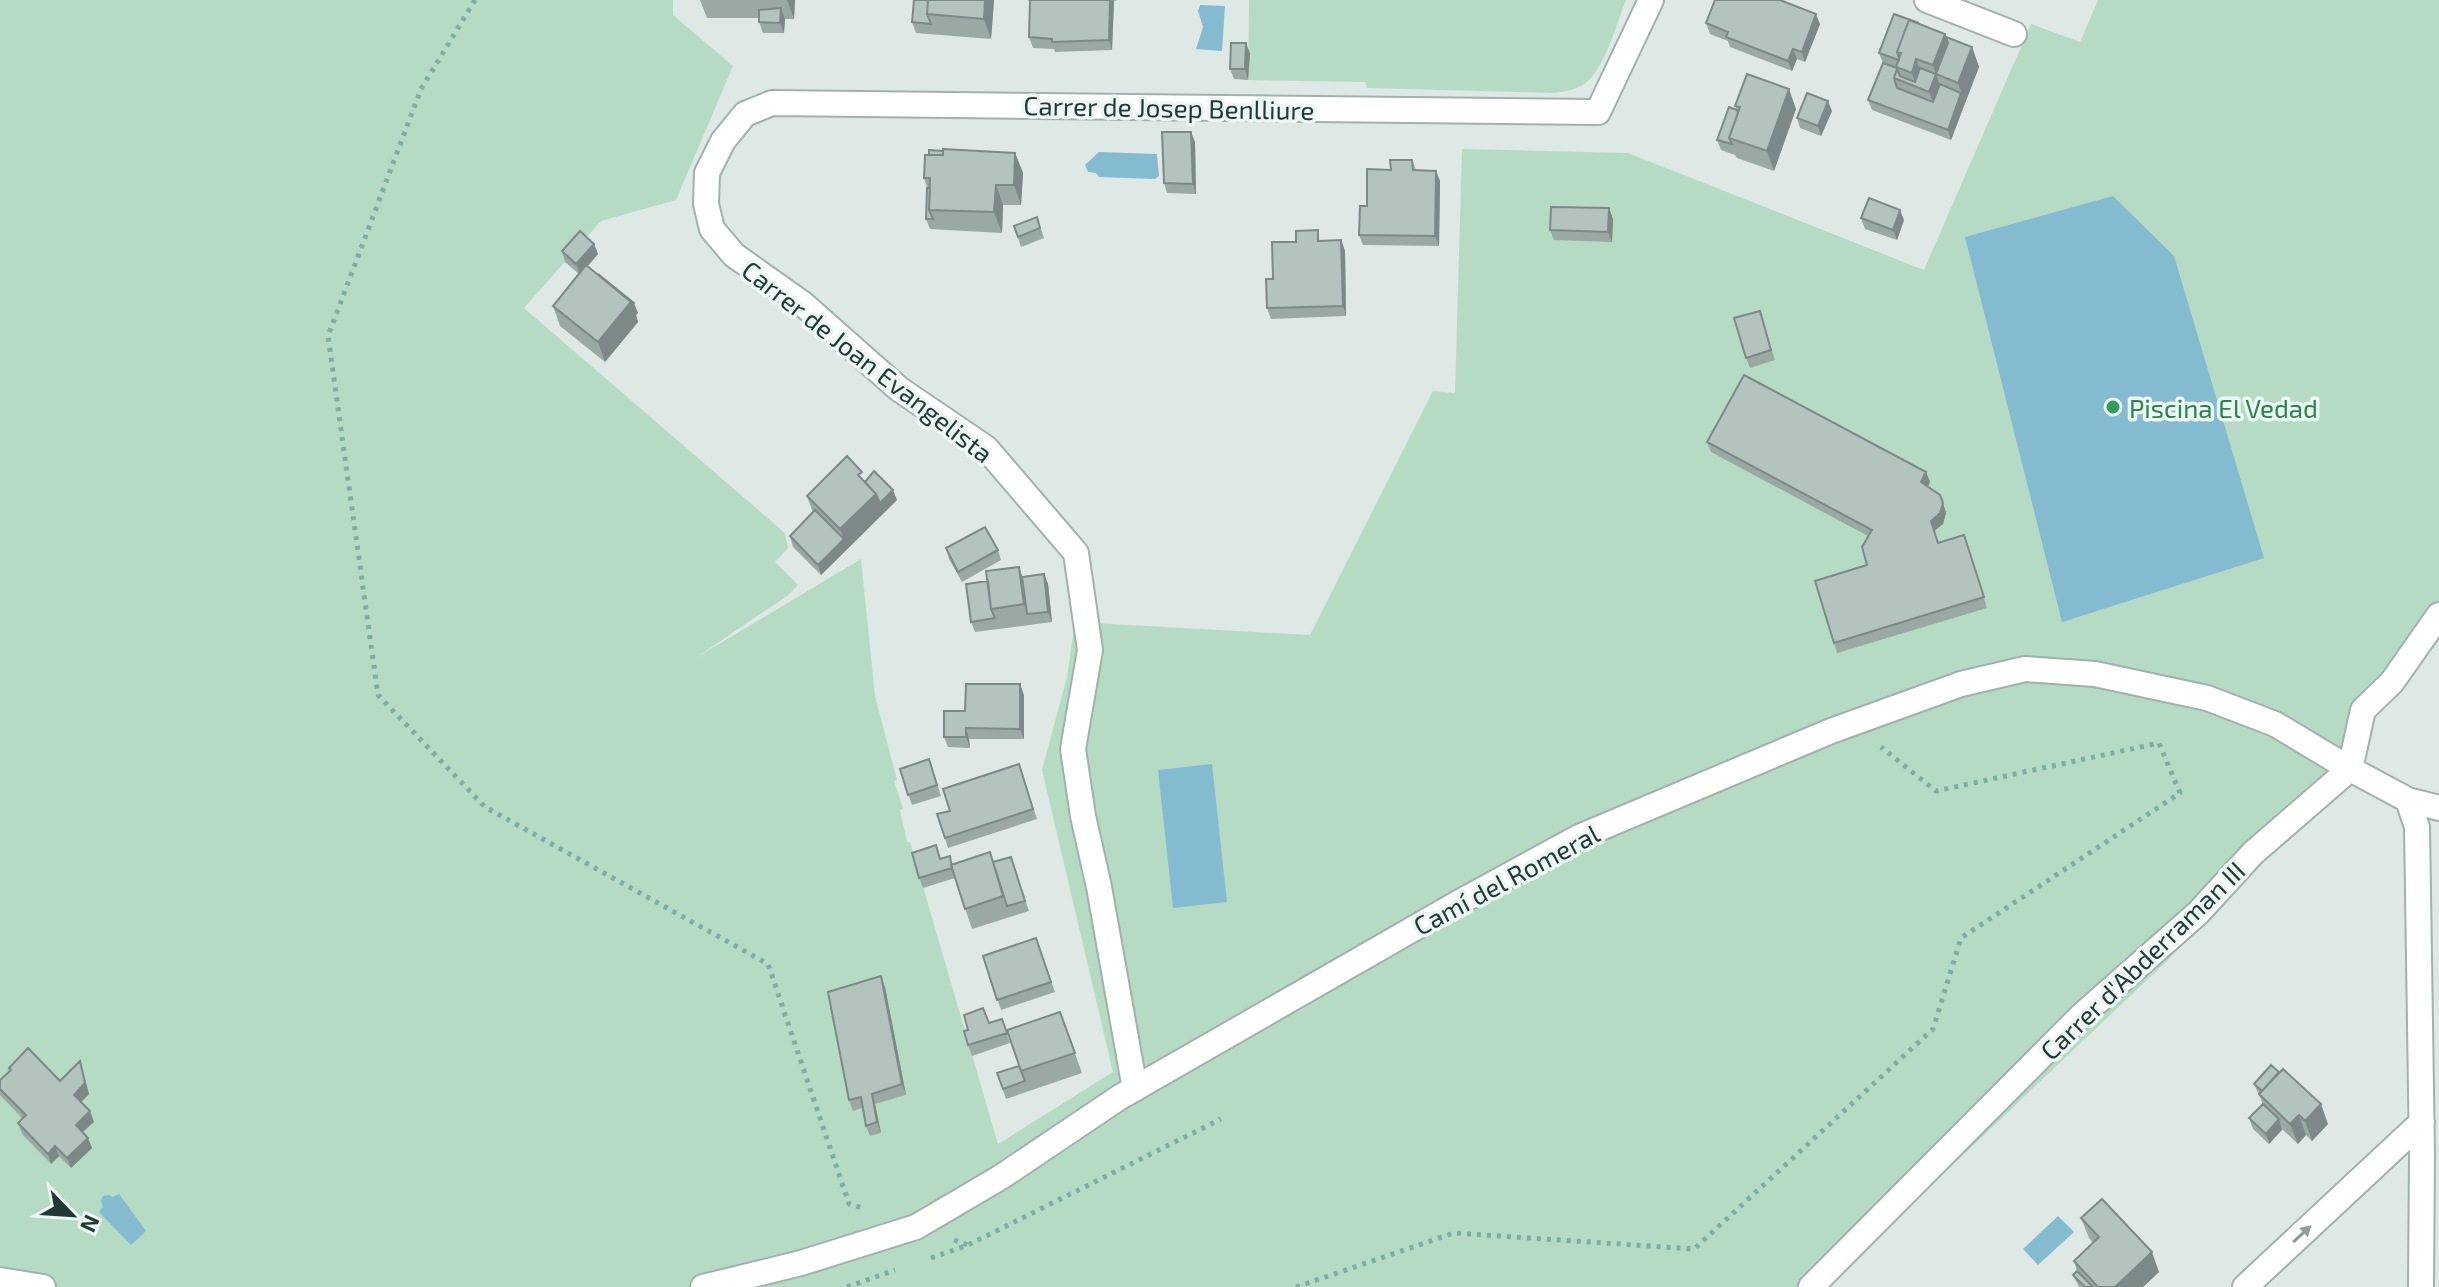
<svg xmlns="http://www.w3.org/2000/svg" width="2439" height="1287" font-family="'Exo 2',sans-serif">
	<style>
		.green { fill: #b6dbc4 }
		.water { fill: #84bbd0 }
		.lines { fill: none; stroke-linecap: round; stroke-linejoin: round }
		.minor-casing { stroke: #a1b1ad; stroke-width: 28 }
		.path { stroke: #7eada4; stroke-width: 5; stroke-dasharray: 4 6; stroke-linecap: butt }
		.minor { stroke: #fff; stroke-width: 24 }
		.wall { fill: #9aa9a4 }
		.shaded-wall { fill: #7d8986 }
		.building { fill: #b3c4bf; stroke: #7d8986; stroke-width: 2 }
		.oneway { fill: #8f9c9a }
		.leisure-dot { fill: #2e9e5b; stroke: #eef6f3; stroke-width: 3 }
		.labels { text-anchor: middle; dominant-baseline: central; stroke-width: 7; stroke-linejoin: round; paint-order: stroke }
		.street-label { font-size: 26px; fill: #1f3935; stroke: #eef6f3 }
		.leisure-label { font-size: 26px; fill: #27864d; stroke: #eef6f3; text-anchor: start }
	</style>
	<rect width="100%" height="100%" fill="#dee9e6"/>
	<path class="green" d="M0 0H673V15L733 66 676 200 601 221 524 308 785 533 788 548 775 562 798 585 787 596 697 657 861 559 875 696 897 780 894 781 903 808 900 810 907 842H910L998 1144 1113 1072 1042 770 1067 677 1075 622 1310 635 1433 391 1455 393 1462 149 1628 153 1924 270 2031 24 2080 42 2098 0H2439V615L2363 710 2350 769 2168 960 1824 1287H0Z
		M1249 0H1626C1617 23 1606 63 1589 80 1580 89 1567 91 1555 93L1367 88 1365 82 1248 80Z"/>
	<path class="water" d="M1200 5 1225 6 1222 51 1196 49 1203 27 1198 11Z
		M1099 152 1157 154 1159 176 1155 179 1099 177 1096 173 1088 172 1085 165Z
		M2113 196 2174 256 2264 558 2062 622 1965 237Z
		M1212 764 1227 902 1173 908 1158 770Z
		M119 1194 146 1231 131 1245 99 1212 103 1207 101 1201 103 1196 109 1195 113 1197Z
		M2058 1216 2074 1232 2038 1265 2023 1249Z"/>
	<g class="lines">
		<defs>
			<path id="minor" d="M1927 0 2014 34
				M2408 800 2417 827 2422 1155 2421 1287
				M1135 1089 1099 887 1083 816 1073 749 1090 650 1076 553 986 448 899 389 803 304 734 255 712 229 706 204 707 173 723 141 745 114 772 103 1598 112 1651 0
				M0 1280 43 1287
				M703 1287 801 1263 916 1227 1001 1177 1120 1097 1460 902 1579 837 1831 731 1961 684 2025 669 2095 674 2207 698 2275 724 2350 769 2408 800 2439 808
				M1811 1287 2081 1016 2198 913 2253 853 2350 769 2363 710 2392 682 2439 615
				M2245 1287 2422 1122"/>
		</defs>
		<use href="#minor" class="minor-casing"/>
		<path class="path" d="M475 0 421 89 328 336 378 695 485 807 768 964 849 1204 865 1209
			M954 1240 968 1245
			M931 1258 968 1245 1221 1119
			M847 1287 895 1270
			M1296 1287 1454 1233 1694 1249 1933 1029 1961 938 2180 793 2159 743 1936 791 1881 747"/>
		<use href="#minor" class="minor"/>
	</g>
	<path class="wall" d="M700 0H795L794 19H785L784 33H763L759 22V18H707Z
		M914 0H994L991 39 916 33 912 22Z
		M1028 0H1118L1114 1 1112 50 1055 52 1054 49 1033 48 1029 37 1030 4Z
		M1706 23 1820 24 1805 62 1797 59 1792 71 1730 47 1728 41 1710 34Z
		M1945 34 1946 38 1972 47 1979 67 1951 140 1872 110 1868 100 1883 63 1879 53Z
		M1250 53 1248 80 1234 79 1230 69Z
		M1735 106 1796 109 1774 171 1737 158 1735 155 1721 150 1717 140 1737 110Z
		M1832 111 1821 136 1800 128 1797 118Z
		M1195 142 1196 194 1167 193 1164 183Z
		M1015 153 1023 173 1021 205H1003L1002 233 930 229 926 219 927 188 924 178Z
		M1412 160 1416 170 1436 171 1440 181 1439 246 1363 245 1359 235 1367 206 1391 170Z
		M1609 208 1613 219 1612 242 1554 240 1550 230Z
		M1037 217 1044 238 1021 247 1014 226Z
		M1861 218 1904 220 1897 240 1865 229Z
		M1341 240 1345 251 1346 316 1271 319 1267 308 1273 279 1321 241Z
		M594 244 598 254 588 266 638 313 636 315 638 322 605 362 560 326 553 306 579 274 565 262 562 251Z
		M1763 322 1775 360 1750 368 1746 358Z
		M1707 442 1926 472 1930 482 1928 486 1940 495 1946 513 1943 524 1934 531 1938 543 1968 546 1987 608 1837 653 1834 643 1867 565 1868 536 1711 452Z
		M807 496 897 500 821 575 793 547 790 536 813 513Z
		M946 548 998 550 1001 560 962 582 949 559Z
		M1019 567 1022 577 1044 574 1048 584 1052 622 975 632 971 622 988 581Z
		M1024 695V739H969L970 748 948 747 944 737 965 711Z
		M929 759 941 796 912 805 900 769Z
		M1019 764 1037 819 948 848 937 814 950 811Z
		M1011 857 1029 911 972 929 955 878 923 888 919 878 941 859 952 864 993 862Z
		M1036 938 1055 992 1001 1010 983 956Z
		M885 987 906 1095 875 1104 881 1133 870 1136 866 1126 862 1108 853 1111 849 1100Z
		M1060 1012 1082 1073 1006 1099 997 1073 1019 1066Z
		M1002 1019 1010 1043 972 1056 968 1045 989 1023Z
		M80 1061 89 1094 81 1102 90 1111 94 1122 83 1132 92 1148 71 1168 59 1156 51 1164 22 1134 18 1123 23 1119 0 1095V1080L10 1070 9 1068 60 1081Z
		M2254 1084 2328 1124 2312 1141 2306 1135 2298 1144 2282 1129 2269 1144 2253 1129 2249 1118 2263 1104Z
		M2081 1218 2159 1272 2143 1287H2079L2073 1275 2077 1271 2074 1261 2093 1243 2089 1238Z"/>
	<path class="shaded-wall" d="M787 0H795L794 19Z
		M985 0H994L991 39 984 19Z
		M1110 0 1114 1 1112 50 1109 40Z
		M781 8 785 19 784 33 780 23Z
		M1816 14 1820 24 1805 62 1802 52Z
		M1945 34 1955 63 1936 74 1933 65Z
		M1246 43 1250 53 1248 80 1245 69Z
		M1972 47 1979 67 1965 103 1958 83Z
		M1793 49 1797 59 1792 71 1788 61Z
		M1916 59 1927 89 1917 87 1912 73Z
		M1936 74 1943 95 1937 112 1929 92Z
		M1789 89 1796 109 1774 171 1767 151Z
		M1961 93 1965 103 1951 140 1948 130Z
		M1828 101 1832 111 1821 136 1818 126Z
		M1191 132 1195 142 1196 194 1193 184Z
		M1015 153 1023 173 1021 205 1014 185Z
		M1436 171 1440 181 1439 246 1435 236Z
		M996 185 1003 205 1002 233 994 212Z
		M1609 208 1613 219 1612 242 1608 232Z
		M1900 210 1904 220 1897 240 1893 230Z
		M1341 240 1345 251 1346 316 1343 306Z
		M594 244 598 254 580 274 576 264Z
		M631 302 634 303 638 313 636 315 638 322 605 362 598 342Z
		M1926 472 1930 482 1925 492 1921 482Z
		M893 490 897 500 821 575 818 565 844 539 840 529 876 494Z
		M1943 503 1946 513 1943 524 1934 531 1931 521Z
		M1019 567 1026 587 1027 614 1024 604Z
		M1044 574 1048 584 1052 622 1048 612Z
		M1020 684 1024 695V739L1020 729Z
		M966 728 969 739 970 748 966 737Z
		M881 976 885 987 906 1095 902 1084Z
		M80 1061 89 1094 78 1105 74 1095Z
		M872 1094 875 1104 881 1133 877 1122Z
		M2321 1104 2328 1124 2312 1141 2305 1121Z
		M90 1111 94 1122 79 1135 76 1125Z
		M2299 1115 2306 1135 2298 1144 2290 1124Z
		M2279 1119 2282 1130 2269 1144 2266 1134Z
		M88 1138 92 1148 71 1168 67 1158Z
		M55 1146 59 1156 51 1164 48 1154Z
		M2152 1252 2159 1272 2143 1287H2115Z"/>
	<path class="building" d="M914 0H928L927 14 931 24 912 22Z
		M928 0H985L984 19 927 14Z
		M1030 0H1110L1109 40 1052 42V39L1029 37Z
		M1715 0H1780L1816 14 1802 52 1793 49 1788 61 1726 37 1728 32 1706 23Z
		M781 8 780 23 759 22V10Z
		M1894 14 1919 23 1909 20 1897 52 1899 58V60L1879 53Z
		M1909 20 1945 34 1933 65 1916 59 1912 73 1896 67 1901 53 1897 52Z
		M1946 37 1972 47 1958 83 1936 74 1948 43Z
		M1231 43H1246L1245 69H1230Z
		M1883 63 1897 68V69L1894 78 1897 88 1933 102 1940 84 1961 93 1948 130 1868 100Z
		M1920 68 1936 74 1929 92 1894 78 1897 69 1900 76 1915 82Z
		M1747 74 1789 89 1767 151 1729 138 1740 107 1735 106Z
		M1807 93 1828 101 1818 126 1797 118Z
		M1729 107 1737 110 1738 113 1729 138 1732 144 1717 140Z
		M1162 132H1191L1193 184 1164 183Z
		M943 149 1015 153 1014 185H996L994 212 929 210 930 178H924L925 155H943Z
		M929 150 943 151V155H929Z
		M1390 160H1412L1413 170 1436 171 1435 236 1359 235 1360 206H1367V169L1391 170Z
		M927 188H930L929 210 933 219H926Z
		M1869 198 1900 210 1893 230 1861 218Z
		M1551 207 1609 208 1608 232 1550 230Z
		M1037 217 1040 228 1018 237 1014 226Z
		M1318 230V241L1341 240 1343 306 1267 308 1266 279H1273L1272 242H1296V231Z
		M580 231 594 244 576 264 562 251Z
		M586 265 631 302 598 342 553 306Z
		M598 274 634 303 632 305 631 302Z
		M1760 311 1771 350 1746 358 1734 318Z
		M1744 375 1926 472 1921 482 1940 495 1943 503 1940 513 1931 521 1938 543 1964 535 1984 597 1834 643 1815 581 1867 565 1862 547 1872 530 1707 442Z
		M847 456 862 472 858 475 876 494 840 529 807 496Z
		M874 471 893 490 880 503 876 494 865 482Z
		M815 510 844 539 818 565 790 536Z
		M985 527 998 550 958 572 946 548Z
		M1019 567 1024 604 991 609 986 571Z
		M1044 574 1048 612 1027 614 1022 577Z
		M988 581 991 609 995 618 971 622 966 584Z
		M966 684H1020V729L966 728V737H944V711H965Z
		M929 759 937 785 908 795 900 769Z
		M1019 764 1033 809 945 838 937 814 950 811 943 789Z
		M936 845 940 859 950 856 952 868 919 878 912 853Z
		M990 852 1003 896 965 909 951 865Z
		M1011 857 1025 901 1007 906 993 862Z
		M1036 938 1051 982 997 1000 983 956Z
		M881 976 902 1084 872 1094 877 1122 866 1126 861 1097 849 1100 828 992Z
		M983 1008 989 1023 1002 1019 1007 1033 968 1045 964 1031 968 1030 964 1015Z
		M1060 1012 1075 1053 1021 1071 1007 1030Z
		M28 1048 60 1081 80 1061 85 1083 74 1095 90 1111 76 1125 88 1138 67 1158 55 1146 48 1154 18 1123 26 1115 0 1089V1080L11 1070 9 1068Z
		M2271 1065 2279 1072 2262 1091 2254 1084Z
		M1019 1066 1025 1081 1003 1089 997 1073Z
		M2283 1069 2321 1104 2305 1121 2299 1115 2290 1124 2259 1094Z
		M2263 1104 2279 1119 2266 1134 2249 1118Z
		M2102 1199 2152 1252 2115 1287H2098L2074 1261 2099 1237 2081 1218Z
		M2077 1271 2093 1287H2085L2073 1275Z"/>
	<defs><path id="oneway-solid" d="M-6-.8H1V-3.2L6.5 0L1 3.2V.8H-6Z" transform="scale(2)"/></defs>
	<use class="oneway" href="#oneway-solid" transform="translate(2302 1234) rotate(-43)"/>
	<circle class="leisure-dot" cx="2113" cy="407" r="8"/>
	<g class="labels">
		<g class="street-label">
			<text transform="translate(1169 107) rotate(1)">Carrer de Josep Benlliure</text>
			<text transform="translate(868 361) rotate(38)">Carrer de Joan Evangelista</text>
			<text transform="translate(1506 879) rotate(-28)">Camí del Romeral</text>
			<text transform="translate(2142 960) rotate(-44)">Carrer d'Abderraman III</text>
		</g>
		<g class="leisure-label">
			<text x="2129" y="407">Piscina El Vedad</text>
		</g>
	</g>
	<g transform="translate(72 1215) rotate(115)" stroke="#eef6f3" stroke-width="6" paint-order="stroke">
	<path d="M0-6L14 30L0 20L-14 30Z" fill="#1f3935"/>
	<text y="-12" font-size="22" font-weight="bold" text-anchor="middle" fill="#1f3935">N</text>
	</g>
</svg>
